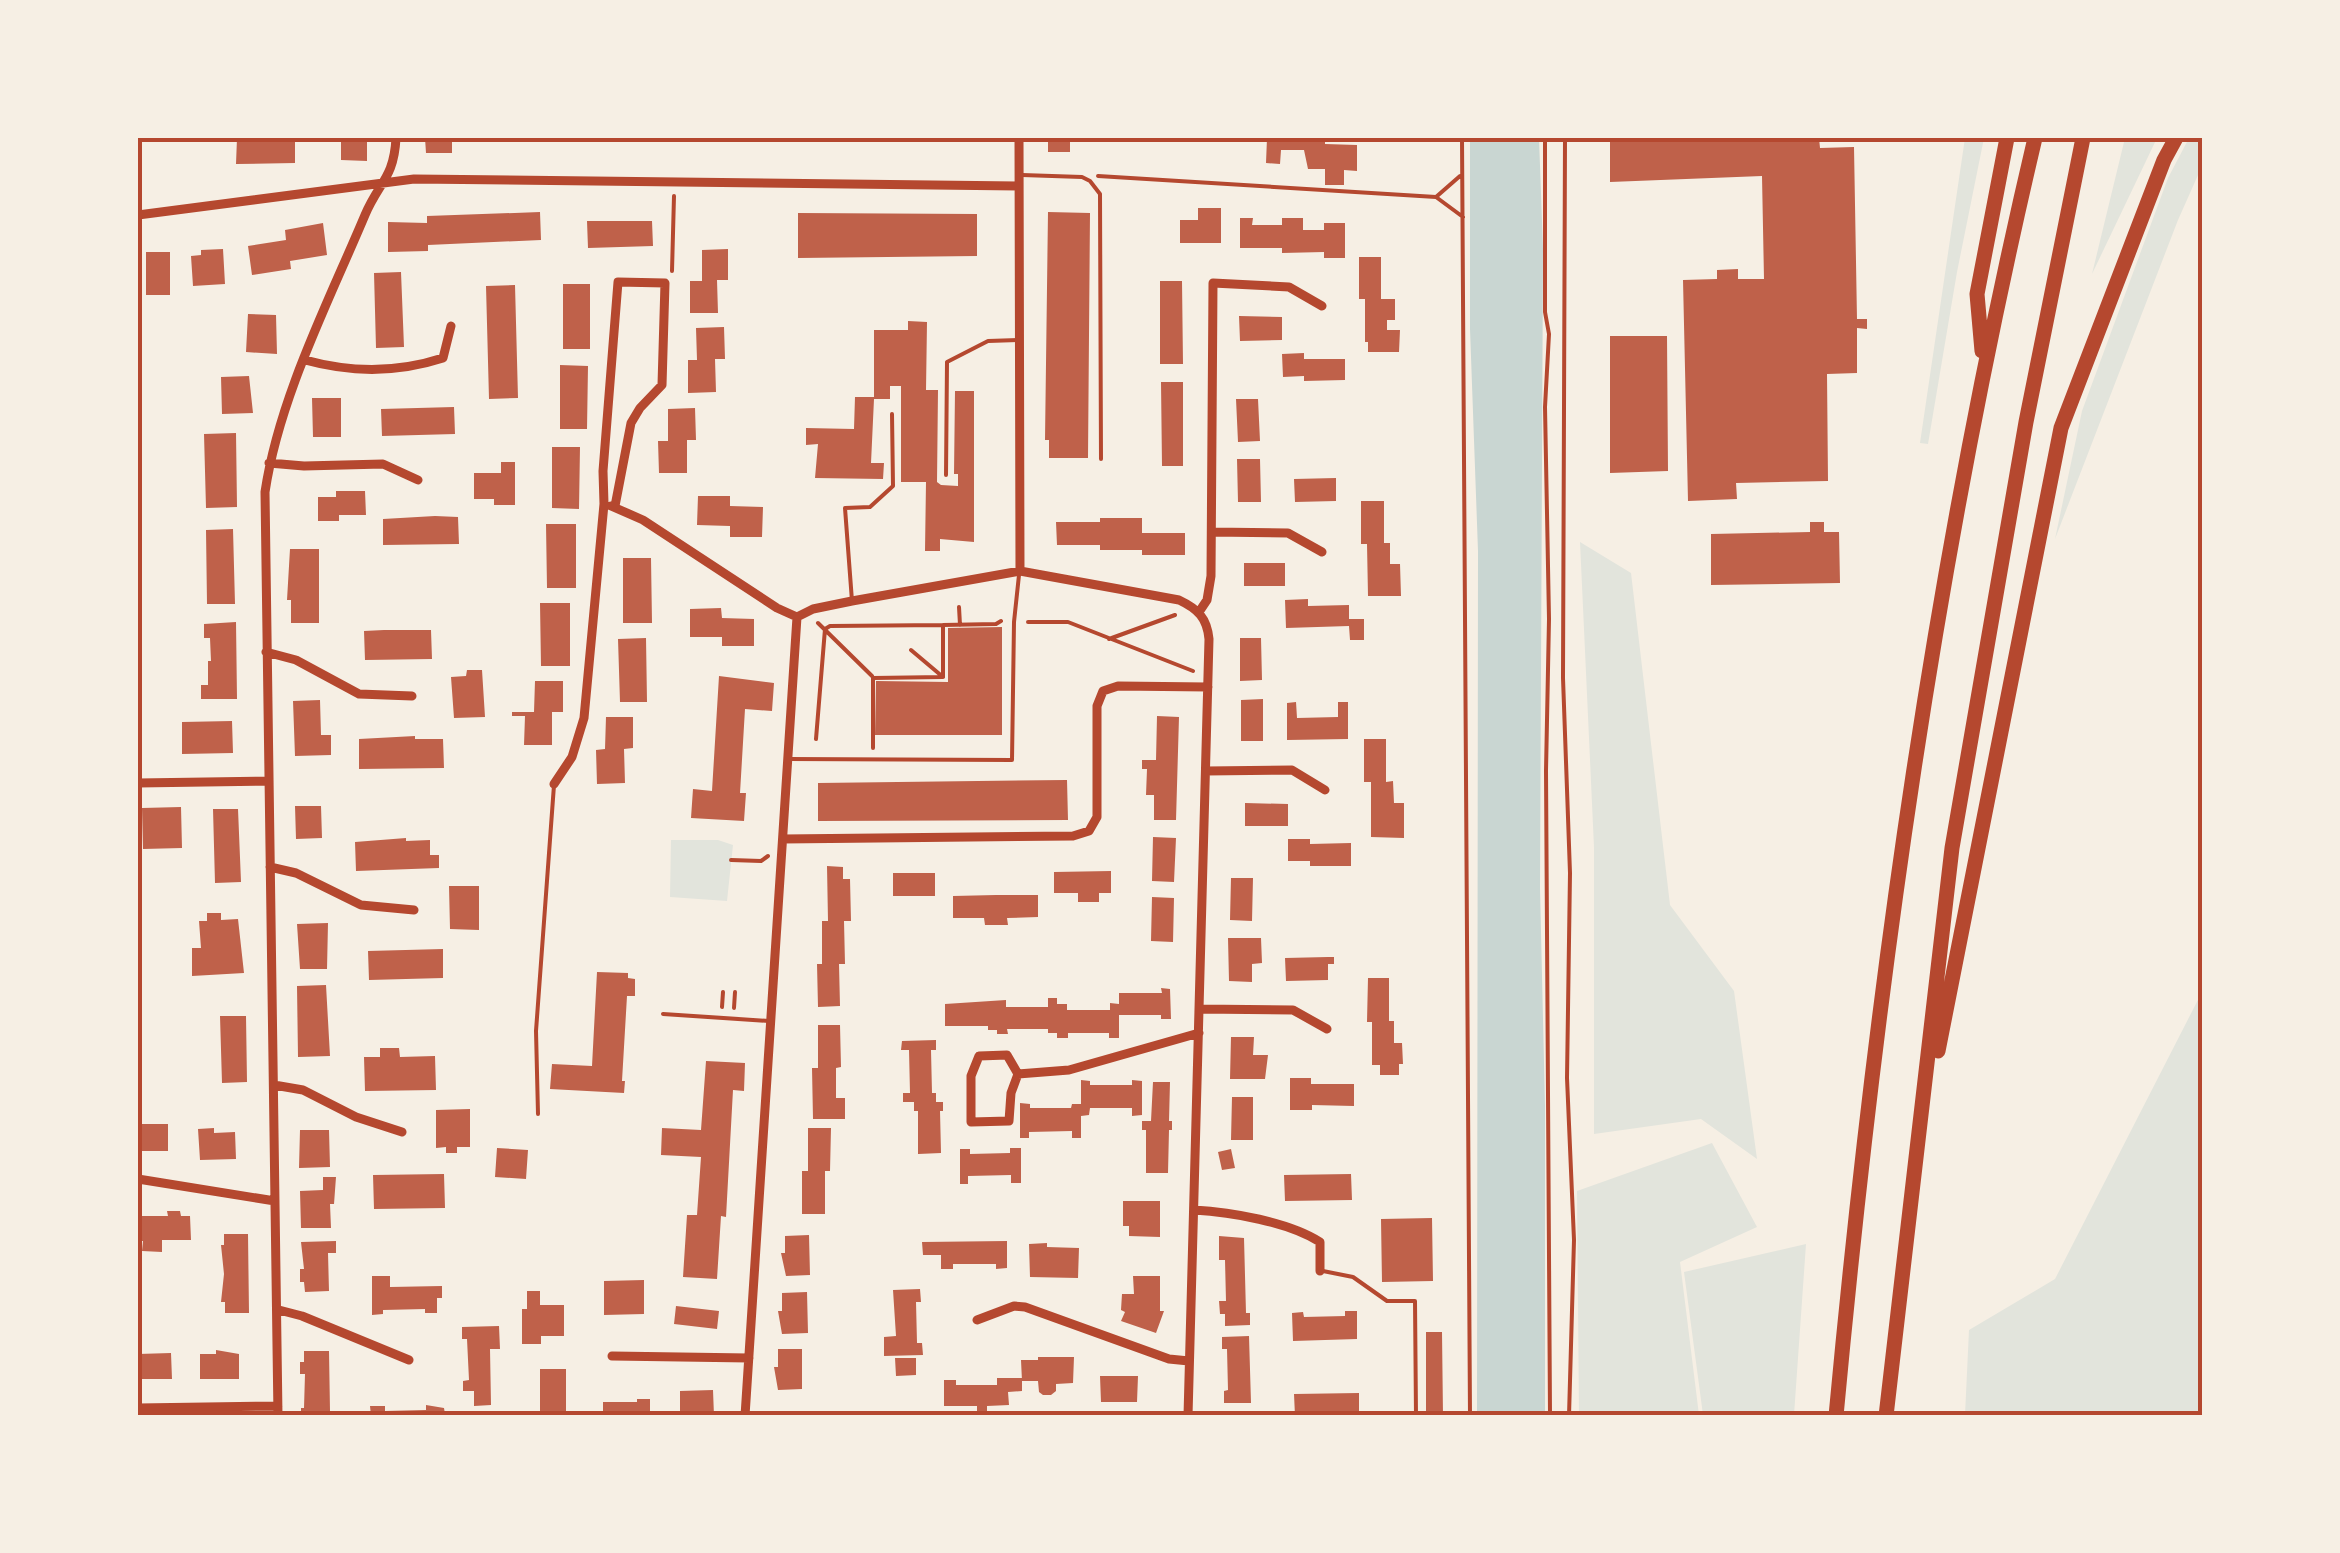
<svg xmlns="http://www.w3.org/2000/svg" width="2340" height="1553" font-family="Merriweather,serif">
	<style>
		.green { fill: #e2e4dc }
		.water { fill: #c9d6d2 }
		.building { fill: #bf614a }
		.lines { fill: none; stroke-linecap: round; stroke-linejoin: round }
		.path { stroke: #b5482f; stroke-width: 4 }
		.service { stroke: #b5482f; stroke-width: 4 }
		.minor { stroke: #b5482f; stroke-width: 9 }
		.motorway { stroke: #b5482f; stroke-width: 15 }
		.neatline { fill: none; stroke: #b5482f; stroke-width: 4 }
	</style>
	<rect width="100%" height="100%" fill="#f6efe4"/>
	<path class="green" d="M1965 138H1984L1957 272 1928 444 1920 443Z
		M2125 138H2157L2092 274Z
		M2189 138H2202V166L2178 220 2055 539 2082 411 2168 178Z
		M1580 542 1631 573 1670 905 1734 991 1757 1159 1701 1119 1594 1134V847Z
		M671 840H718L733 845 727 901 670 897Z
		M2202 992V1415H1965L1969 1330 2055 1279Z
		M1712 1143 1757 1227 1680 1262 1699 1415H1579L1577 1191Z
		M1806 1244 1794 1415H1703L1684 1272Z"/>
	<path class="water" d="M1470 138H1539L1543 249 1540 888 1545 1106V1415H1477L1478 551 1470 329Z"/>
	<path class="building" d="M237 138H295V163L236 164Z
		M341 138H367V161L341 160Z
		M425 138H452V153H426Z
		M1048 138H1070V152H1048Z
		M1267 138H1325V144L1357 145V171L1344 170V185H1325V169H1308L1304 150H1281L1280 164 1266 163Z
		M1610 138H1819L1820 148 1854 147 1857 319H1867V329L1857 328V373L1827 374 1828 481 1736 483 1737 499 1688 501 1683 280 1717 279V270L1738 269V279H1764L1762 176 1610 182Z
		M1198 208H1221V243H1180V220H1198Z
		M540 212 541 240 428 245V251L388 252V222L427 223V216Z
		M1048 212 1090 213 1088 458H1049V440H1045Z
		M798 213 977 214V256L798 258Z
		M1240 218H1253L1252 225H1282V218H1303V230H1324V223H1345V258H1324V252L1282 253V248H1240Z
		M587 221H652L653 246 588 248Z
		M323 223 327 255 290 261 291 269 252 275 248 246 286 240 285 230Z
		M223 249 225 284 193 286 191 256 201 255V250Z
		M728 249V280H717L718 313H690V281H702V250Z
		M146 252H170V295H146Z
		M1359 257H1381V299H1395V320H1387V330H1400L1399 352H1368V342H1365V299H1359Z
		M401 272 404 347 376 348 374 273Z
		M1160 281H1182L1183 364H1160Z
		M563 284H590V349H563Z
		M515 285 518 398 489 399 486 286Z
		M248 314 276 315 277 354 246 352Z
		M1239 316 1282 317V340L1240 341Z
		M908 321 927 322 926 390H938L937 482 941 485 958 486V474H954L955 391H974V542L940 539V551H925L926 482H901V386H890V399H874L871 463H884L883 479 815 478 818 444 806 445V428L854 429 855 397H874V330H908Z
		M724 327 725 359H715L716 392 688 393V360H697L696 328Z
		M1610 336H1667L1668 471 1610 473Z
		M1304 353V359H1345V380L1304 381V376L1283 377 1282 354Z
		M560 365 588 366 587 429H560Z
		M249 376 253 413 222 414 221 377Z
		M1161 382H1183V466H1162Z
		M312 398H341V437H313Z
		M1236 399H1258L1260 441 1238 442Z
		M454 407 455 434 382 436 381 409Z
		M695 408 696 440H687V473H659L658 441H668V409Z
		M236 433 237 507 206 508 204 434Z
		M552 447H580L579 509 552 508Z
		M1237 459H1260L1261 502H1238Z
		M501 462H515V505H494V499H474V473H501Z
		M1336 478V501L1295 502 1294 479Z
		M336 491H365L366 515H339V521H318V497H336Z
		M698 496H730V506L763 507 762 537H730V526L697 525Z
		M1361 501H1384V543H1390V564H1400L1401 596H1368L1367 544H1361Z
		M435 516 458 517 459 544 383 545V519Z
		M1100 518H1142V533H1185V555H1142V550H1100V545H1057L1056 522H1100Z
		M1810 522H1824V532H1839L1840 583 1711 585V534L1810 532Z
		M546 524H576V588H547Z
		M233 529 235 604H207L206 530Z
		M290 549H319V623H291V600H287Z
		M623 558H651L652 623H623Z
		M1244 563H1285V586H1244Z
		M1308 599V606L1349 605V619H1364V640H1350L1349 626 1286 628 1285 600Z
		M540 603H570V666H541Z
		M721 608 722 618 754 619V646H722V637H690V609Z
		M236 622 237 699H201V685H208V661H211L210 638H204V624Z
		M1002 627V735H875L876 681 948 682V628Z
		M384 630H431L432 659 365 660 364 631Z
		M646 638 647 702H620L618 639Z
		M1240 638H1261L1262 680 1240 681Z
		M467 670H482L485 717 454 718 451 677 466 676Z
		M719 676 774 683 772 711 745 709 740 793H746L744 821 691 818 693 789 712 791Z
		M535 681H563V712H552V745H524L525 716H512V712H534Z
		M1263 699V741H1241V700Z
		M320 700 321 735H331V755L295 756 293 701Z
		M1296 702 1297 718 1338 717V702H1348V739L1287 740V703Z
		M1157 716 1179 717 1176 820H1154V795H1146L1147 769H1142V760H1156Z
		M606 717H633V748L624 749 625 783 597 784 596 750 605 749Z
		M232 721 233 753 182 754V722Z
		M415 736V739H443L444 768 359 769V739Z
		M1364 739H1386V782L1393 781 1394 803H1404V838L1371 837V782H1364Z
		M1067 780 1068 820 818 821V783Z
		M1245 803 1288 804V826H1245Z
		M295 806H321L322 838 296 839Z
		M181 807 182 848 143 849 142 808Z
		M213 809H238L241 882 215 883Z
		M1153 837 1176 838 1174 882 1152 881Z
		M406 838V841L430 840V855H439V868L356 871 355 842Z
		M1288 839H1310V844L1351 843V866H1310V861H1288Z
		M827 866 843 867V879H850L851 921H844L845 964H839L840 1006 818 1007 817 964H822V921H828Z
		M1111 871V893H1099V902H1078V893H1054V872Z
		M893 873H935V896H893Z
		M1231 878H1253L1252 921 1230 920Z
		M449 886H479V930L450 929Z
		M996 895H1038V917L1007 918 1008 925H985L984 918H953V896Z
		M1152 897 1174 898 1173 942 1151 941Z
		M207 913H221V920L238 919 244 973 192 976V948H201L199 921H207Z
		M328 923 327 969H300L297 924Z
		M1228 938H1261L1262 963 1252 964V982L1229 981Z
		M443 949V978L369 980 368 951Z
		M1328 957H1334V964H1328V980L1286 981 1285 958Z
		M597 972 628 973V978L635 979V996H627L622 1081H625L624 1093 550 1089 552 1064 592 1066Z
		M1368 978H1389V1021H1394V1043H1402L1403 1064H1399V1075H1380V1065H1372V1022H1367Z
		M326 985 330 1056 298 1057 297 986Z
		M1161 988 1170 989 1171 1019H1161V1015H1119V1038H1109V1033H1068V1038H1057V1033H1048V1029H1007L1008 1034H997V1030H988V1026H945V1004L1006 1000V1007H1048V998H1057V1004H1067V1010H1110V1003L1119 1004V993H1162Z
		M220 1016H246L247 1082 222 1083Z
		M818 1025H840L841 1067 836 1068V1098H845V1119H813L812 1068H818Z
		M1231 1037H1254L1253 1055H1268L1265 1079H1230Z
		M936 1040V1050H931L932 1093H936V1102H943V1111H940L941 1153 918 1154V1111H914V1102H903V1093H910L909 1050H901L902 1041Z
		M380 1048H399L400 1057 435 1056 436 1090 365 1091 364 1057H380Z
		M706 1061 745 1063 744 1091 733 1090 726 1217 721 1216 717 1279 683 1277 687 1215H697L701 1157 661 1155 662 1128 701 1130Z
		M1290 1078H1311V1084H1354V1106L1312 1105V1110H1290Z
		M1081 1080 1090 1081V1085H1132V1080L1142 1081V1115L1132 1116V1108H1090L1089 1115 1081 1116V1138H1072V1131L1029 1132V1138H1020V1103L1030 1104V1108H1071L1072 1104H1081Z
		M1153 1082H1170L1169 1121H1172V1130H1169L1168 1173H1146V1130H1142V1121H1151Z
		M1232 1097H1253V1140H1231Z
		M470 1109V1147H457V1153H446V1147L436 1148V1110Z
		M138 1124H168V1151H138Z
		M214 1128V1133L235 1132 236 1159 200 1160 198 1129Z
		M808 1128H831L830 1171H825V1214H802V1171H808Z
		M300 1130H329L330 1167 299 1168Z
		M497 1148 528 1150 526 1179 495 1177Z
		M1010 1148H1021V1183H1011V1175L968 1176V1184H960V1149H970V1154L1010 1153Z
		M1231 1149 1235 1168 1222 1170 1218 1152Z
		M444 1174 445 1208 374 1209 373 1175Z
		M1351 1174 1352 1200 1285 1201 1284 1175Z
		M323 1177H336L334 1204H330L331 1228H301L300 1191 323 1190Z
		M1123 1201H1160V1237L1129 1236V1226H1123Z
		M167 1211H180L181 1216H190L191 1240H162V1252L142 1251 143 1241H138V1216H168Z
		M1432 1218 1433 1281 1382 1282 1381 1219Z
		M224 1234H248L249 1313H225V1302H221L224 1274 221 1245H224Z
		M809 1235 810 1275 786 1276 781 1253H785V1236Z
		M1219 1236 1244 1238 1246 1313H1250V1325L1225 1326V1314H1220L1219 1301H1226L1225 1260H1219Z
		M336 1241V1253H328L329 1291 305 1292 304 1282H300V1269H304L301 1242Z
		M1007 1241V1268L996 1269V1264H953V1269H941V1255H923L922 1242Z
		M1047 1243V1247L1079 1248 1078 1278 1030 1277 1029 1244Z
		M372 1276H390V1287L442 1286V1298H437V1313H425V1309L383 1310V1314L372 1315Z
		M1133 1276H1160V1311H1164L1156 1333 1121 1321 1125 1312 1121 1310 1122 1294H1134Z
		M644 1280V1314L604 1315V1281Z
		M920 1289 921 1302H916L917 1343H922L923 1355 884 1356V1337L896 1336 893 1290Z
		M527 1291H540V1305H564V1336H541V1344H522V1309H527Z
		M807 1292 808 1333 782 1334 778 1311H782V1293Z
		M676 1306 719 1311 717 1329 674 1324Z
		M1345 1311H1357V1339L1293 1341 1292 1313 1303 1312 1304 1317 1345 1316Z
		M499 1326 500 1349H490L491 1405 474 1406V1391H463V1381L469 1380 467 1339H462V1327Z
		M1426 1332H1442L1443 1416H1426Z
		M1249 1336 1251 1403H1224V1391L1228 1390 1227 1349H1222V1337Z
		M778 1349H802V1389L778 1390 774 1367H778Z
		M216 1350 239 1354V1379H200V1354H216Z
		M304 1351H329L330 1411 339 1412V1416H301V1408H304L305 1374H300V1362H304Z
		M171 1353 172 1379H138V1354Z
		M1038 1357H1074L1073 1383 1056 1384V1391L1051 1395H1043L1039 1392 1038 1381H1022L1021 1360H1038Z
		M895 1358H916V1375L896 1376Z
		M540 1369H566V1411H540Z
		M1100 1376H1138L1137 1402H1101Z
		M997 1378H1022V1391L1008 1392 1009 1405 987 1406V1416H977V1406H944V1380H956V1385H997Z
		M713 1390 714 1416H680V1391Z
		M1359 1393V1416H1295L1294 1394Z
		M637 1399H650V1416H603V1402H637Z
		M426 1405 444 1408 445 1414 371 1416 370 1406H385V1411L426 1410Z"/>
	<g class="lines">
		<path class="path" d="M1462 138 1470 1416
			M1545 138V312L1549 334 1545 407 1549 619 1546 771 1550 1416
			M1565 138 1563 678 1570 873 1567 1078 1574 1240 1569 1416
			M1098 176 1436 197 1460 176
			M1436 197 1463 217
			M672 271 674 196
			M959 607 960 625
			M1028 622H1068L1193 671
			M818 623 872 676
			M1109 639 1175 615
			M911 650 943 677
			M816 739 825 629 830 626 943 625
			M873 748V678L943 677V625L996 624 1001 621
			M731 860 761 861 768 856
			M722 1007 723 992
			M734 1008 735 992"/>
		<path class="service" d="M1022 175 1082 177 1090 181 1100 194 1101 459
			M946 475 947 362 988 341 1019 340
			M852 601 845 508 870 507 893 486 892 414
			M788 759 1012 760 1014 622 1019 575
			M663 1014 769 1021
			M538 1114 536 1031 554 785
			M1323 1271 1353 1277 1387 1301H1415L1416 1416"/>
		<path class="minor" d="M1019 138 1020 571 1179 600C1198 609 1207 618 1209 639L1188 1416
			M138 215 414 179 1019 186
			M305 360C352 373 397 373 443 358L451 326
			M269 463 304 466 383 464 418 480
			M611 506 643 520 777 608 797 617
			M1212 532 1288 533 1322 552
			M1199 612 1207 600 1211 576 1213 283 1289 287 1322 306
			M266 652 296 660 359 694 412 696
			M1206 771 1292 770 1325 790
			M138 783 268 781
			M554 784 572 757 584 718 604 504 603 471 618 282 665 283 662 385 640 408 631 423 615 506
			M783 839 1073 836 1089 831 1097 817V706L1103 691 1118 686 1208 687
			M270 867 296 873 361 905 414 910
			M1199 1009 1293 1010 1327 1029
			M1007 1055 1018 1074 1011 1093 1009 1121 971 1122V1076L979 1056Z
			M1018 1074 1069 1070 1199 1033
			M274 1085 303 1090 356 1117 402 1132
			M138 1179 275 1201
			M1194 1210C1231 1212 1289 1222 1320 1242V1271
			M279 1310 302 1316 409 1360
			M977 1320 1014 1306 1025 1307 1169 1359 1189 1361
			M612 1356 749 1358
			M138 1408 278 1406
			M278 1416 265 492C279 398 328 303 365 215 379 182 394 178 396 138
			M745 1416 797 617 813 609 852 601 1020 571"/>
		<path class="motorway" d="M1982 351 1977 294 2007 138
			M1938 1051 2061 428 2164 160 2176 138
			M1836 1416C1876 986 1936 558 2035 138
			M1886 1416 1952 848 2026 422 2083 138"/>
	</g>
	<rect width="2340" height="1553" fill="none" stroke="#f6efe4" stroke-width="280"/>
	<rect x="140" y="140" width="2060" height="1273" class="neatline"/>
</svg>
